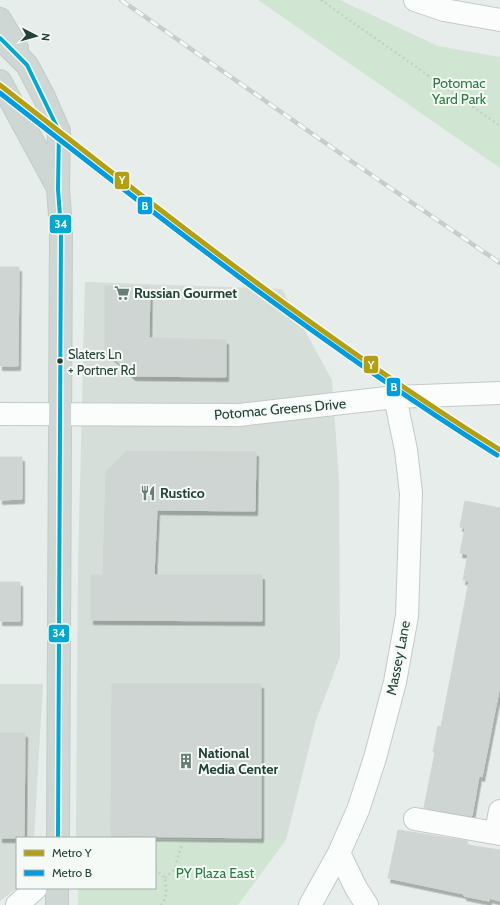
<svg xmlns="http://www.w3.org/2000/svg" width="500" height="905" font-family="Cabin,sans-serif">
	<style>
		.built { fill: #d5ded9 }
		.green { fill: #d0e6d3 }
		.building { fill: #cfd5d2; stroke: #cfd6d2; filter: url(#shadow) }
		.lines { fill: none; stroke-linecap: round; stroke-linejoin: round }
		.minor-casing { stroke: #c4cac7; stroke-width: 24 }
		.major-casing { stroke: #c2ccc8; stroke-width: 24 }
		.path { stroke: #c6ceca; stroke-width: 2.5; stroke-dasharray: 2 3; stroke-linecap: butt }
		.minor { stroke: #fbfcfc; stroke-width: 22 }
		.major { stroke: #ced7d3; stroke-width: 22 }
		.rail-casing { stroke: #c8cdcb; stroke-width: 4.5 }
		.rail { stroke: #f6faf7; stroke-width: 3; stroke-dasharray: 9; stroke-linecap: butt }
		.bus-1-casing { stroke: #f6faf7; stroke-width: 7 }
		.bus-1 { stroke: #00a9ce; stroke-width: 4 }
		.metro-1-casing { stroke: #f6faf7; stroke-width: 8 }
		.metro-2-casing { stroke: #f6faf7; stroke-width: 8 }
		.metro-1 { stroke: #b29f13; stroke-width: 5 }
		.metro-2 { stroke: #009cde; stroke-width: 5 }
		.bus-dot { fill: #224235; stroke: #f6faf7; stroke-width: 1.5 }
		.labels { text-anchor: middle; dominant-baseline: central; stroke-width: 4; stroke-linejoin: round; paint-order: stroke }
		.bus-label { font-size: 13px; fill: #224235; stroke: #f6faf7; text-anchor: start }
		.park-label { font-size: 14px; fill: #2a7b3e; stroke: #f6faf7 }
		.poi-label { font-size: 14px; font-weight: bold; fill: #224235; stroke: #f6faf7; text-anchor: start }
		.street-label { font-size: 14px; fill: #224235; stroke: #f6faf7 }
		.line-badge { stroke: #f6faf7; stroke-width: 1.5 }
		.badge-label { font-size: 11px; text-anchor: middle; font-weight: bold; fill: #fff }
	</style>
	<defs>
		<filter id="shadow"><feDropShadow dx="2.5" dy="4.5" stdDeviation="0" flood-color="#0004"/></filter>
	</defs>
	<rect width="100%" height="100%" fill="#e7edea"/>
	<path class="built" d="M85 282 282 289 332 380 339 480 340 657 316 720 286 840 76 838 78 566Z
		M0 684H43L34 838H17V888L0 901Z"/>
	<path class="green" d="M258 0H340L438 46 500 57V168Z
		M155 840H286L238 905H78V888H155Z"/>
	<path class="building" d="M0 267H19L18 366H0Z
		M105 286 150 287 149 338 226 340V377L133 376 105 350Z
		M127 451 256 452 255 511 157 510 154 575H262V621L91 620V575H103L106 472Z
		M0 457H22V499L0 500Z
		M465 501 500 508V685L482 777 479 776 472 816 424 808 435 752H433L438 726 441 727 469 581 463 580 468 554 460 553 465 528 460 527Z
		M0 582H20V621H0Z
		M112 684H261V838L111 836Z
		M0 733H25L24 838H0Z
		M398 830 468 841 467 845 500 850V901L489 898V901L464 896V894L388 878Z"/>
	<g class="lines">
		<defs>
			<path id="minor" d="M415 0 444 10 500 20
				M0 414 239 415 395 397 500 393
				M415 819 500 834
				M496 833 500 811
				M339 853 356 888 367 905
				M17 905 36 888
				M310 905 339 853 358 810 375 758 395 682 407 616 411 493 406 450 395 397"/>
			<path id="major" d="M0 19 17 48
				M0 38 27 65 44 97 59 131 58 189 61 229 58 838
				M0 81 58 188
				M57 905V888"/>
		</defs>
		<use href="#minor" class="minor-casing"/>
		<use href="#major" class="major-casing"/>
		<path class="path" d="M321 0 500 126
			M155 869 165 878C166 888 168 897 161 905
			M165 878 174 870 182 844"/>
		<use href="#minor" class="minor"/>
		<use href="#major" class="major"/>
		<defs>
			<path id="rail" d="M121 0 354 163 500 263"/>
		</defs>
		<use href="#rail" class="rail-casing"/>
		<use href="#rail" class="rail"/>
		<defs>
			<path id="bus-1" d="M0 38 27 65 59 131 58 189 61 229 58 838"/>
		</defs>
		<use href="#bus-1" class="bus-1-casing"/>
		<use href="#bus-1" class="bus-1"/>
		<defs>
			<path id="metro-1" d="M0 85C163 213 324 340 500 450"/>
			<path id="metro-2" d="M0 93C162 220 322 345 497 455"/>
		</defs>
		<use href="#metro-1" class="metro-1-casing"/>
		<use href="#metro-2" class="metro-2-casing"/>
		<use href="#metro-1" class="metro-1"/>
		<use href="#metro-2" class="metro-2"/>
	</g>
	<defs>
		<symbol id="supermarket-bare" viewBox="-9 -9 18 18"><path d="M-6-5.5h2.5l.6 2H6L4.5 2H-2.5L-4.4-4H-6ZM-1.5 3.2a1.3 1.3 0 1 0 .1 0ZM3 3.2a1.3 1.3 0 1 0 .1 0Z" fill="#677e74" stroke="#f6faf7" stroke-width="2.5" paint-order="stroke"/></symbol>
		<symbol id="restaurant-bare" viewBox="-9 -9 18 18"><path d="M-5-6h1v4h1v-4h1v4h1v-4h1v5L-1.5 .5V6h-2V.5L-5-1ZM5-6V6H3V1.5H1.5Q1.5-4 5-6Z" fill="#677e74" stroke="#f6faf7" stroke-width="2.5" paint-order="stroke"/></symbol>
		<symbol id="building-bare" viewBox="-9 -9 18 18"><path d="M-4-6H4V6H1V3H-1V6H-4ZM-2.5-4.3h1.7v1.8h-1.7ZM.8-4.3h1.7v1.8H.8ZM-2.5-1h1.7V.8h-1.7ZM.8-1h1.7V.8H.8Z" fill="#677e74" stroke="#f6faf7" stroke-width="2.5" paint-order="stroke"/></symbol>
	</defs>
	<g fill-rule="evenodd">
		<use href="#supermarket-bare" x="111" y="282" width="22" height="22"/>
		<use href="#restaurant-bare" x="137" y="482" width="22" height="22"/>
		<use href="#building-bare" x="175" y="750" width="22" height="22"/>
	</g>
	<circle class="bus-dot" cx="60" cy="361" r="3.5"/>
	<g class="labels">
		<g class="bus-label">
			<text x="68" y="354">Slaters Ln<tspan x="68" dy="16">+ Portner Rd</tspan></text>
		</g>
		<g class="park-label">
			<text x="459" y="83">Potomac<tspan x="459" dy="16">Yard Park</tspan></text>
			<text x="215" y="873">PY Plaza East</text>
		</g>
		<g class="poi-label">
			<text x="134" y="293">Russian Gourmet</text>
			<text x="160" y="493">Rustico</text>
			<text x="198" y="753">National<tspan x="198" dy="16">Media Center</tspan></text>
		</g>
		<g class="street-label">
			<text transform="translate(280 409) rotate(-5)">Potomac Greens Drive</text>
			<text transform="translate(398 658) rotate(-79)">Massey Lane</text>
		</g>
	</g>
	<g class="line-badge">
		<rect x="114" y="171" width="16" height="19" rx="4" fill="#b29f13"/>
		<rect x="137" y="196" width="16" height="19" rx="4" fill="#009cde"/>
		<rect x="49" y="214" width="23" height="20" rx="4" fill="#00a9ce"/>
		<rect x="363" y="355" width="16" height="19" rx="4" fill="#b29f13"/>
		<rect x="386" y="377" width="15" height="20" rx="4" fill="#009cde"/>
		<rect x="48" y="624" width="22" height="19" rx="4" fill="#00a9ce"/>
	</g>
	<g class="badge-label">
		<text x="122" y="184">Y</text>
		<text x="145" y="210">B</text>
		<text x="61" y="228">34</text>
		<text x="371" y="369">Y</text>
		<text x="394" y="391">B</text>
		<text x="59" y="637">34</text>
	</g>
	<rect x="16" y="837" width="140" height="52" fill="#f6faf7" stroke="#a1b0a9"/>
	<rect x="24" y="850" width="20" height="6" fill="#b29f13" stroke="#a1b0a9"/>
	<text x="52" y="857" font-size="12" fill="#224235">Metro Y</text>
	<rect x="24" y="870" width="20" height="6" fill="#009cde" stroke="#a1b0a9"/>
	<text x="52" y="877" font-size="12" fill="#224235">Metro B</text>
	<g transform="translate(36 36) rotate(96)" stroke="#f6faf7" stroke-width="3" paint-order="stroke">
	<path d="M0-3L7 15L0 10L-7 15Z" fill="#224235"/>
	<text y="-6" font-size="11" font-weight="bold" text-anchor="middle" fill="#224235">N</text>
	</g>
</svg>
